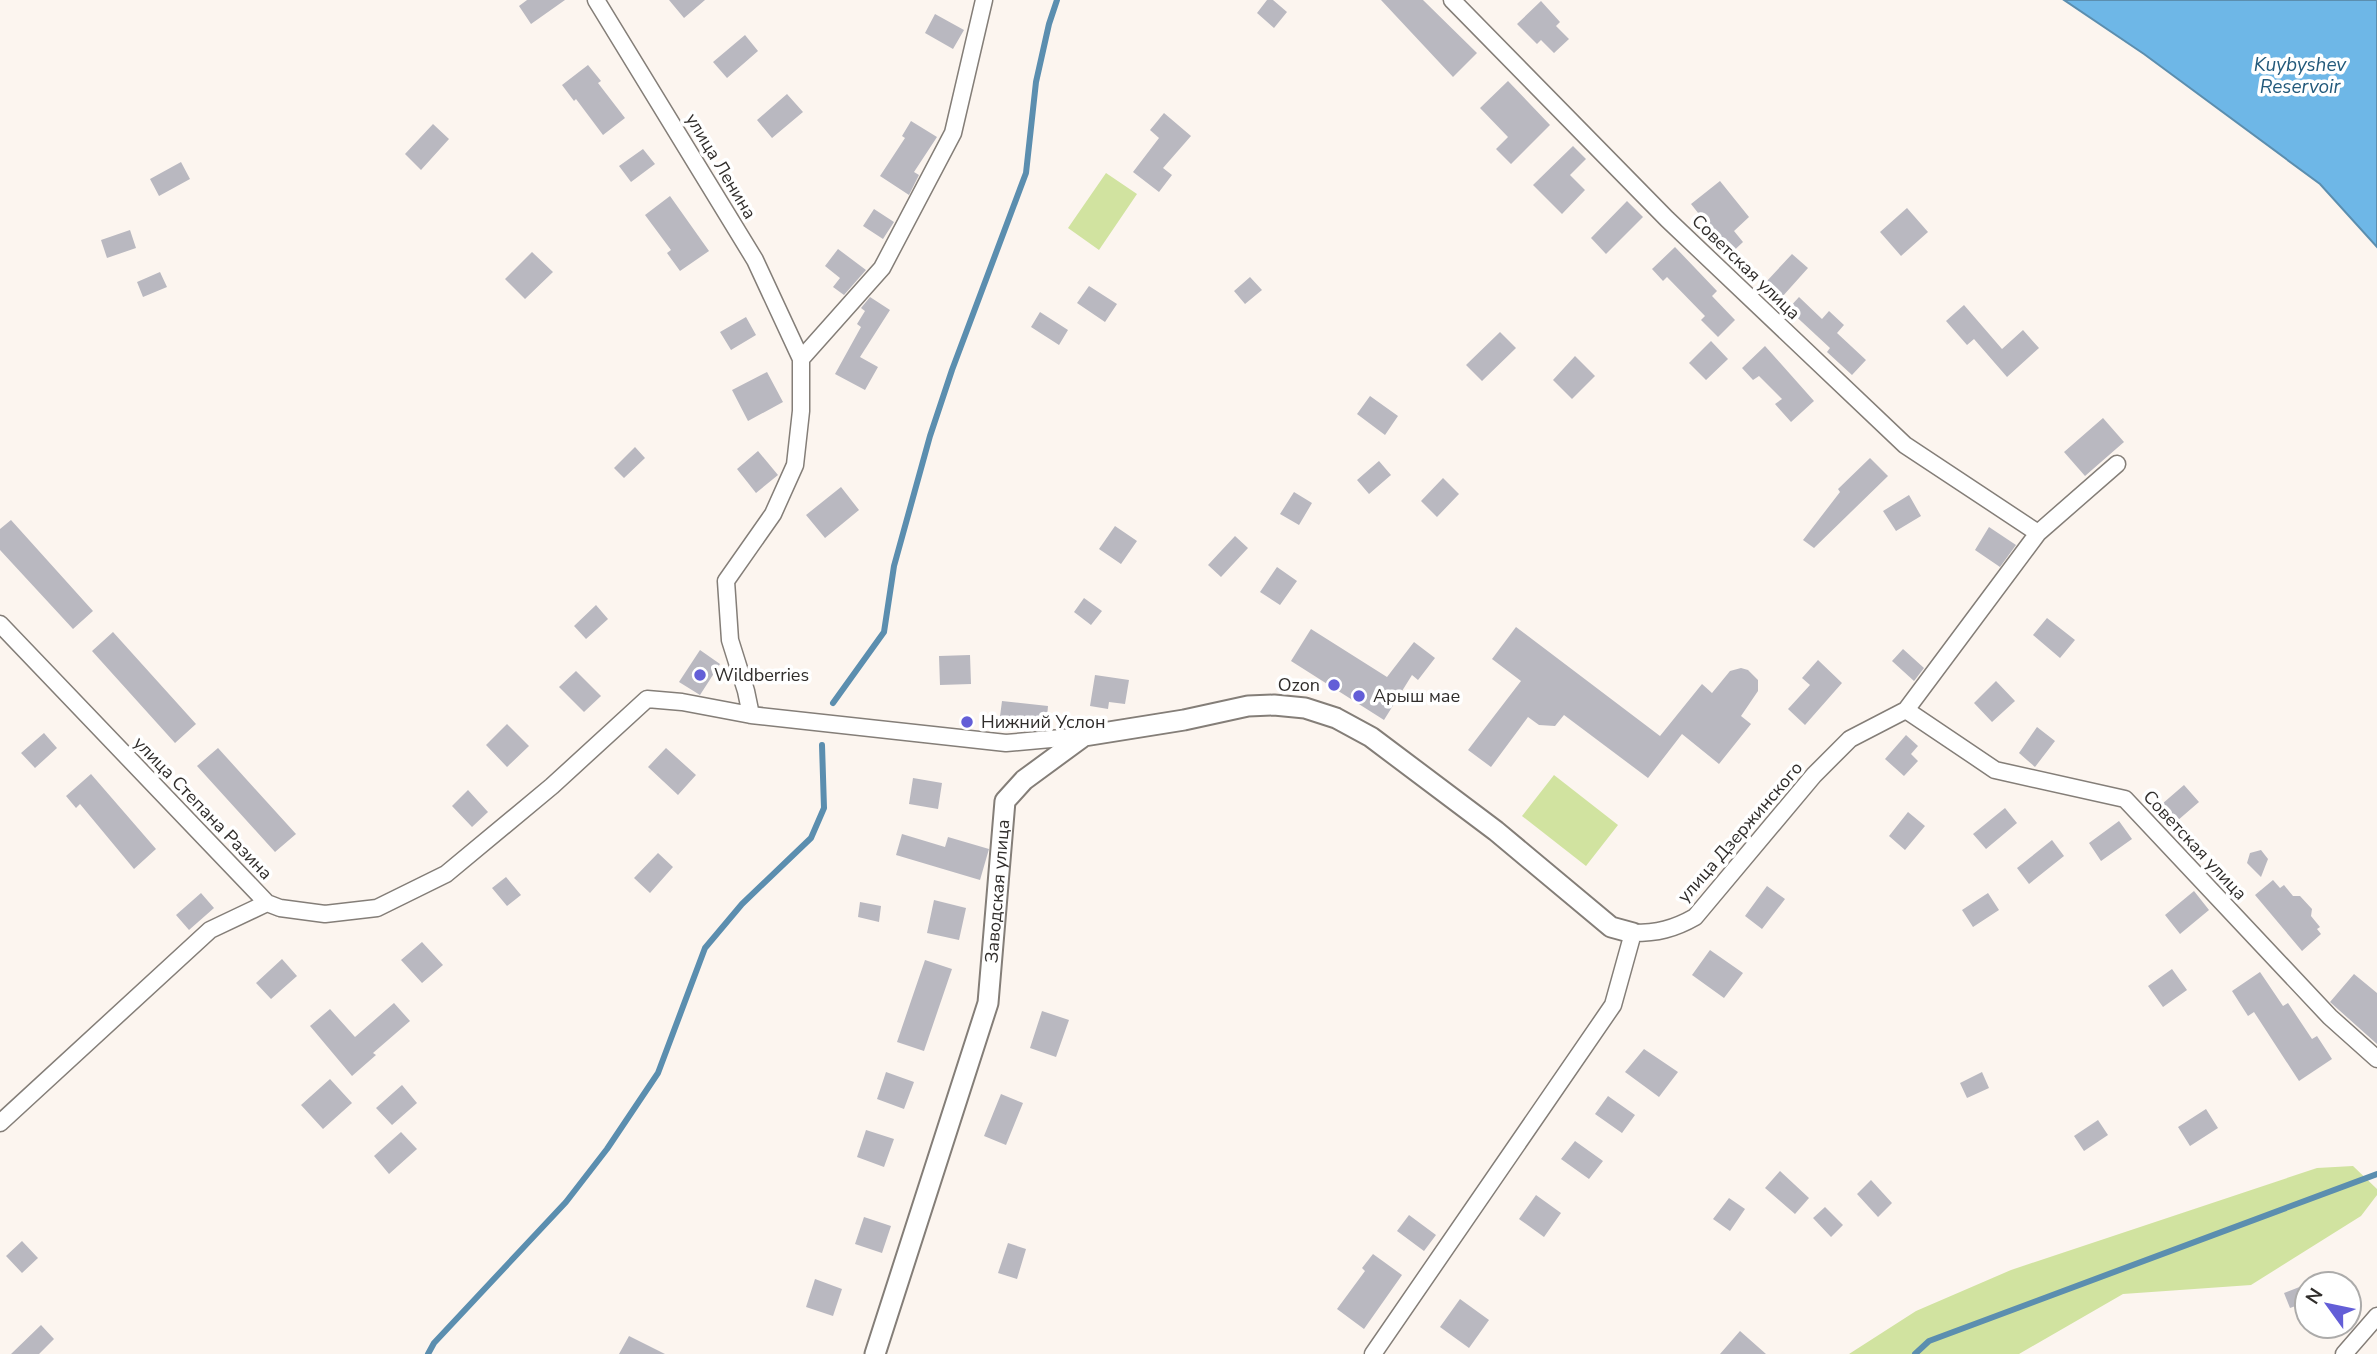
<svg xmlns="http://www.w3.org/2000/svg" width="2377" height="1354" font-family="'Nunito Sans',sans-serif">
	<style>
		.green { fill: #d1e3a0 }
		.water { fill: #6eb7e7; stroke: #5b8eaf; stroke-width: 2 }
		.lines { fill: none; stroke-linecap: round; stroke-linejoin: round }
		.stream { stroke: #5b8eaf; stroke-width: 6 }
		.building { fill: #b9b8c0 }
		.minor-casing { stroke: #847e78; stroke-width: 19 }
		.tertiary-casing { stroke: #847e78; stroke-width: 23 }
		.minor { stroke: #fff; stroke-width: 16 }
		.tertiary { stroke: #fff; stroke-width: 19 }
		.poi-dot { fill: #635ed7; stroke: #fff; stroke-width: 2.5 }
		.labels { text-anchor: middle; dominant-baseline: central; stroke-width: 7; stroke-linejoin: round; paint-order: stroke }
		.street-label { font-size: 18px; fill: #302d2b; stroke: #fff }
		.poi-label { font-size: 18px; fill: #302d2b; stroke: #fff; text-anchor: start }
		.water-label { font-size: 19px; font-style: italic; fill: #235a7b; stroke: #fff }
	</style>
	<rect width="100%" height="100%" fill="#fcf5ef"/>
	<path class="green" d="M1106 173 1137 194 1099 250 1068 228Z
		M1554 775 1618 825 1586 866 1522 816Z
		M2353 1166 2377 1189V1195L2361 1216 2251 1285 2123 1294 2019 1354H1849L1916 1311 2011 1270 2317 1168Z"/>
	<path class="water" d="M2064 0H2377V247L2320 184 2144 54Z"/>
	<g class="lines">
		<path class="stream" d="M833 703 884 632 894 566 930 436 952 370 1026 173 1036 82 1049 24 1057 0
			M428 1354 434 1343 566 1202 607 1149 658 1073 705 948 742 904 811 838 824 808 822 745
			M1915 1354 1929 1341 2377 1174"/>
	</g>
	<path class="building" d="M527 0H565L531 24 519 6Z
		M669 0H705L684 18Z
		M1267 0H1273L1287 12 1274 28 1257 13Z
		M1381 0H1423L1477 53 1453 77Z
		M1541 1 1560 22 1556 26 1569 39 1554 53 1541 40 1537 44 1517 24Z
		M935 14 964 30 953 49 925 33Z
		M745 35 758 51 727 78 713 62Z
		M588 65 601 81 598 83 625 118 603 135 576 99 574 101 562 85Z
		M1508 81 1550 125 1511 164 1496 149 1508 137 1480 108Z
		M787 94 803 112 772 138 757 120Z
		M1164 113 1191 136 1163 168 1172 175 1159 192 1133 172 1159 138 1150 130Z
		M911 121 937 137 914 172 919 175 909 195 880 176 905 138 902 136Z
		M433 124 449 139 421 170 405 154Z
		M1573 146 1586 159 1570 175 1585 190 1562 214 1533 185Z
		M643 149 655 164 631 182 619 166Z
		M181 162 190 179 159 196 150 179Z
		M1720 181 1749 217 1734 231 1743 242 1726 258 1708 239 1714 233 1691 204Z
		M670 196 709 251 680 271 667 253 671 250 645 215Z
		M1627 201 1643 217 1606 254 1591 238Z
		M1907 208 1928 232 1901 256 1880 232Z
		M874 209 894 222 883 239 863 226Z
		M130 230 136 248 107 258 101 240Z
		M1675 247 1717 291 1712 296 1735 320 1718 337 1701 320 1705 316 1667 277 1663 281 1652 269Z
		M838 249 866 270 844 295 833 287 840 278 825 266Z
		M532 252 553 272 525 299 505 279Z
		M1792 254 1808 268 1782 297 1766 282Z
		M160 272 167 287 143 297 137 282Z
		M1250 277 1262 290 1245 304 1234 291Z
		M1089 286 1117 304 1105 322 1077 303Z
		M870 297 890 310 860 357 878 367 865 390 835 374 861 327 857 324 865 311 861 308Z
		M1799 297 1822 319 1829 311 1844 325 1837 333 1866 360 1852 375 1827 352 1830 348 1788 309Z
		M1964 305 2002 349 2023 330 2039 348 2007 377 1974 339 1967 345 1946 321Z
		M1040 312 1068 330 1059 345 1031 327Z
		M746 317 756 335 731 350 720 332Z
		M1500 332 1516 348 1482 381 1466 365Z
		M1711 341 1728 359 1706 380 1689 363Z
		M1765 346 1814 401 1791 422 1775 404 1782 399 1759 376 1753 380 1742 368Z
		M1575 356 1595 376 1572 399 1553 380Z
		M767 372 783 402 748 421 732 390Z
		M1370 396 1398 416 1385 435 1357 414Z
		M2103 418 2124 442 2085 476 2064 452Z
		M635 447 645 458 624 478 614 468Z
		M758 451 778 475 756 493 737 469Z
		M1870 458 1888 476 1814 548 1803 540 1840 492 1838 489Z
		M1379 461 1391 475 1369 494 1357 480Z
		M1443 478 1459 494 1437 517 1421 501Z
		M841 487 859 510 825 538 806 515Z
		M1294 492 1312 503 1299 525 1280 514Z
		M1909 495 1921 516 1896 531 1883 511Z
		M11 520 93 611 73 629 0 550V529Z
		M1115 526 1137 541 1121 564 1099 549Z
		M1989 527 2016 545 2000 567 1975 550Z
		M1235 536 1248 548 1221 577 1208 565Z
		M1277 567 1297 581 1280 605 1260 592Z
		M1084 598 1102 611 1091 625 1074 612Z
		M596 605 608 619 586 639 574 626Z
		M2047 618 2075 640 2060 658 2033 635Z
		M1516 627 1660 736 1702 684 1712 693 1730 671 1741 668 1748 670 1758 680V691L1741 716 1751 724 1719 764 1682 734 1648 778 1564 715 1555 726 1539 725 1528 717 1491 767 1468 750 1521 681 1492 659Z
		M1311 629 1387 677 1414 642 1435 658 1418 680 1412 675 1384 720 1291 661Z
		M113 632 196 724 175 743 92 651Z
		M1903 649 1924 668 1914 681 1892 661Z
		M700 650 720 664 700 695 679 682Z
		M970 655 971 684 940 685 939 656Z
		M1818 660 1842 683 1805 725 1788 709 1810 685 1802 678Z
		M576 671 601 696 584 712 559 687Z
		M1095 675 1129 680 1125 704 1109 702 1108 709 1090 706Z
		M1996 681 2015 701 1992 722 1974 703Z
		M1002 701 1048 706 1046 729 999 724Z
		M507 724 529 746 507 767 486 745Z
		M2037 727 2055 741 2035 767 2019 753Z
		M44 733 57 748 35 768 21 753Z
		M1906 735 1918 746 1911 754 1918 761 1904 776 1885 759Z
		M218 748 296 834 275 852 197 766Z
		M666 748 696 775 678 795 648 767Z
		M91 774 156 849 134 869 80 804 76 808 66 796Z
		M913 778 942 783 938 809 909 804Z
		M2184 785 2199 802 2177 821 2162 804Z
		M468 790 488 812 472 827 452 806Z
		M2005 808 2017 823 1986 849 1973 834Z
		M1908 812 1925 826 1905 850 1889 836Z
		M2119 821 2132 839 2101 861 2089 843Z
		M902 834 945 847 948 837 989 849 980 880 896 855Z
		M2052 840 2064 856 2029 884 2017 868Z
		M2261 850 2268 859 2261 877 2247 863 2250 853Z
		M658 853 673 867 650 893 634 878Z
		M506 877 521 895 507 906 492 888Z
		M2273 880 2280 888 2284 885 2293 896H2300L2312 909 2311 916 2320 927 2317 929 2321 934 2302 951 2255 895Z
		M1767 886 1785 899 1762 929 1745 916Z
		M2194 891 2209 910 2180 934 2165 915Z
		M201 893 214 908 189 930 176 915Z
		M1988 893 1999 910 1973 927 1962 910Z
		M934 900 966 908 959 940 927 933Z
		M860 902 881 906 879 922 858 917Z
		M422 942 443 965 422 983 401 960Z
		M1710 950 1743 973 1724 998 1692 975Z
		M282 959 297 976 271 999 256 983Z
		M925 960 952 969 924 1051 897 1042Z
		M2172 969 2187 990 2163 1007 2148 986Z
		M2260 972 2283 1006 2288 1003 2312 1039 2317 1036 2332 1059 2299 1081 2254 1012 2248 1016 2232 991Z
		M2354 974 2377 993V1044L2330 1002Z
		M394 1003 410 1021 373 1053 376 1055 352 1076 310 1026 330 1009 355 1037Z
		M1042 1011 1069 1020 1056 1057 1030 1048Z
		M1644 1049 1678 1072 1659 1097 1625 1072Z
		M886 1072 914 1082 904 1109 877 1099Z
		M1982 1072 1989 1088 1967 1098 1960 1083Z
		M330 1079 352 1103 323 1129 301 1105Z
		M402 1085 417 1103 392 1125 376 1108Z
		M1001 1094 1023 1103 1006 1145 984 1136Z
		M1608 1096 1635 1115 1622 1133 1595 1114Z
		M2206 1109 2218 1128 2190 1146 2178 1127Z
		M2098 1120 2108 1135 2084 1151 2074 1136Z
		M866 1130 894 1139 884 1167 857 1157Z
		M401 1132 417 1149 389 1174 374 1156Z
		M1575 1141 1603 1161 1589 1179 1561 1159Z
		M1780 1171 1809 1198 1795 1214 1765 1188Z
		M1871 1180 1892 1203 1878 1217 1857 1194Z
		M1536 1195 1561 1213 1544 1237 1519 1219Z
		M1729 1198 1745 1209 1730 1231 1713 1219Z
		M1825 1207 1843 1225 1831 1237 1813 1218Z
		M1409 1215 1436 1235 1424 1251 1397 1231Z
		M864 1217 891 1226 882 1253 855 1244Z
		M22 1241 38 1258 22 1273 6 1256Z
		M1008 1243 1026 1249 1017 1279 998 1273Z
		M1373 1254 1402 1275 1364 1329 1337 1309 1365 1271 1362 1268Z
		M815 1279 842 1289 833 1316 806 1307Z
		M2302 1286 2307 1302 2290 1308 2284 1293Z
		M1460 1299 1489 1320 1469 1348 1440 1327Z
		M41 1325 54 1339 39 1354H11Z
		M1740 1331 1766 1354H1720Z
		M629 1336 665 1354H619Z"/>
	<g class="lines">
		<defs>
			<path id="minor" d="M596 0 755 260 801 359V411L795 465 773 514 726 581 730 640 746 691 751 715
				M1452 0 1667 219 1905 445 2038 533
				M801 359 882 268 953 133 984 0
				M0 624 267 903 280 908 325 914 377 908 446 874 552 786 647 699 682 702 751 715 1006 743 1084 736
				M1906 710 1995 770 2125 799 2330 1017 2377 1059
				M0 1123 210 930 267 903
				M1373 1354 1613 1005 1633 933C1657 933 1674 929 1695 917L1814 775 1850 739 1906 710 2038 533 2117 464
				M2344 1354 2377 1316"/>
			<g id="tertiary">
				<path id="s1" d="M875 1354 988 1003 1005 801 1024 780 1084 736 1184 720 1248 706 1274 705 1305 708 1336 718 1371 737 1496 831 1611 927 1633 933"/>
			</g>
		</defs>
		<use href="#minor" class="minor-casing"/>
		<use href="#tertiary" class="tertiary-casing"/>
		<use href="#minor" class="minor"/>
		<use href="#tertiary" class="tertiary"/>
	</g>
	<g class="poi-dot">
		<circle cx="700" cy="675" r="7"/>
		<circle cx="1334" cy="685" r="7"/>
		<circle cx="1359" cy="696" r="7"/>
		<circle cx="967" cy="722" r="7"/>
	</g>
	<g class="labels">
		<g class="street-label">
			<text transform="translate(721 166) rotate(59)">улица Ленина</text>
			<text transform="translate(1746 267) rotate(44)">Советская улица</text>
			<text transform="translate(203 808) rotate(46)">улица Степана Разина</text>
			<text transform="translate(1740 832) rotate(-49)">улица Дзержинского</text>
			<text transform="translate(2195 845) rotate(47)">Советская улица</text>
			<text stroke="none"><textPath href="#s1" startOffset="481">Заводская улица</textPath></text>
		</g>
		<g class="poi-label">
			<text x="714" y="675">Wildberries</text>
			<text x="1320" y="685" text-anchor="end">Ozon</text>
			<text x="1373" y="696">Арыш мае</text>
			<text x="981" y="722">Нижний Услон</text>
		</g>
		<g class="water-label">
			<text x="2300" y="65">Kuybyshev<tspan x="2300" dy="22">Reservoir</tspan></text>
		</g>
	</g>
	<g transform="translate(2328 1305) rotate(303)"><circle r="33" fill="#ffffff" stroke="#acabaa" stroke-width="2"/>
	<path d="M0-5L12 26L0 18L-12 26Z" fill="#635ed7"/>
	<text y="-10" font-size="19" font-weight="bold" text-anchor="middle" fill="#302d2b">N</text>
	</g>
</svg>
